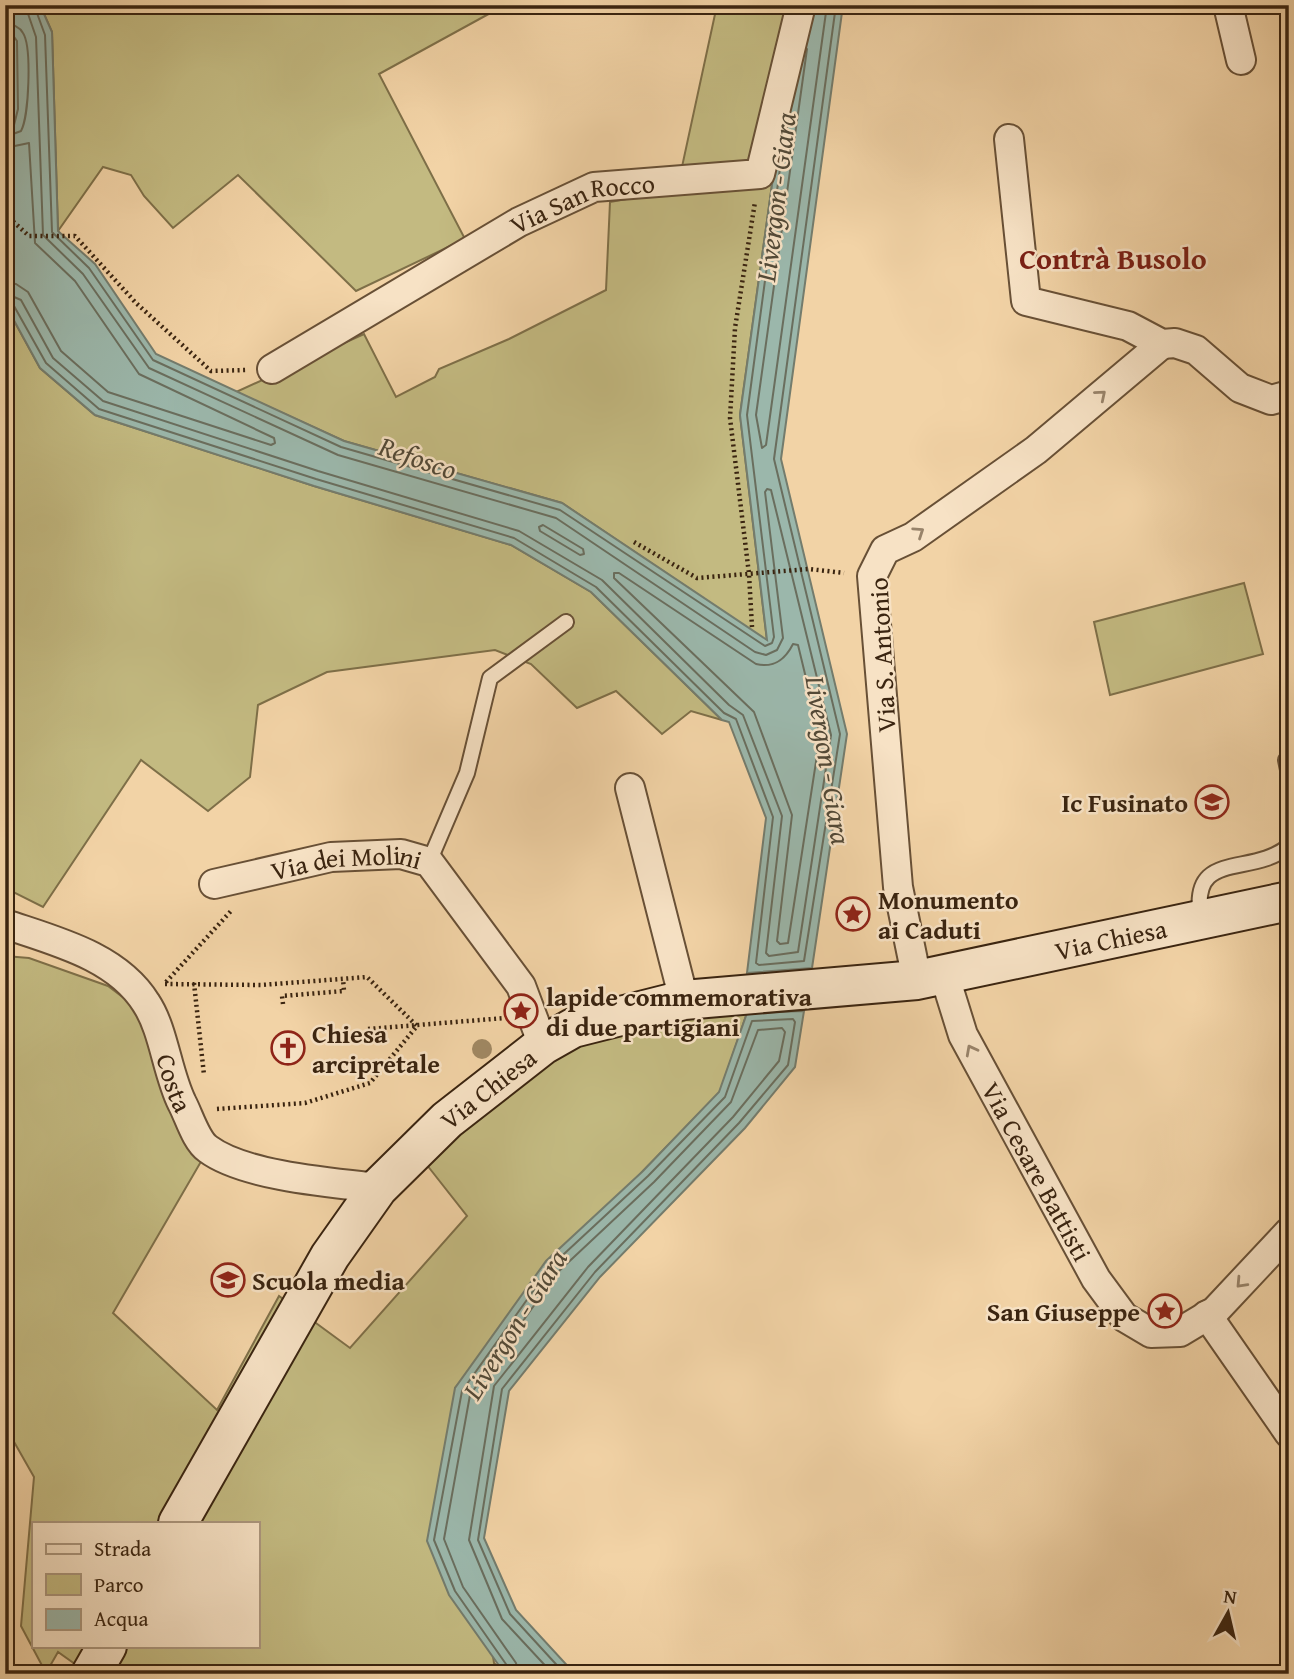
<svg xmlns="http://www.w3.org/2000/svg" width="1294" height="1679" font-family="'Gentium Book Plus',serif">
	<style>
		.green { fill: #c3ba81; stroke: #7e6f48; stroke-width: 2; fill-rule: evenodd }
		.water { fill: #9bb7ab; stroke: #747c6d; stroke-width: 2 }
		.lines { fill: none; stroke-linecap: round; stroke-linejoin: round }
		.shore { stroke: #6a6e5e; stroke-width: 2 }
		.lane-casing { stroke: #685036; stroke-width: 18 }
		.street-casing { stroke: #685036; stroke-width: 32 }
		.secondary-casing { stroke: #3a2410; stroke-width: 42 }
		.path { stroke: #3a2410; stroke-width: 4.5; stroke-dasharray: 2 3.5; stroke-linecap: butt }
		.lane { stroke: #f7e2c5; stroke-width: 14 }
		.street { stroke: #f7e2c5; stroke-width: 28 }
		.secondary { stroke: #f7e2c5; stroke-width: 38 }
		.tree { fill: #a08863 }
		.oneway { stroke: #98836a }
		.labels { text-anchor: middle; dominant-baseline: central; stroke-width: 5; stroke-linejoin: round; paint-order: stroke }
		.street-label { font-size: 26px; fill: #3a2410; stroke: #f7e2c5 }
		.poi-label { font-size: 26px; font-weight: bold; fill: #3a2410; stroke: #f7e2c5; text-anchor: start }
		.water-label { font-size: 28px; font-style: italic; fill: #524937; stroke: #f7e2c5 }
		.quarter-label { font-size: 30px; font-weight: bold; fill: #7a1f14; stroke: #f7e2c5 }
	</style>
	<rect width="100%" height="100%" fill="#f2d3a6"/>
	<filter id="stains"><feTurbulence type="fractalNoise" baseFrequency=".00286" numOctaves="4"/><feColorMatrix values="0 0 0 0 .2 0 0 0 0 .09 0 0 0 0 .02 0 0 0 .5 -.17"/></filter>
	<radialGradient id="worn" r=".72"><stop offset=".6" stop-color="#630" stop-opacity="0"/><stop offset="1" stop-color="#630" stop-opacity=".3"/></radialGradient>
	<path class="green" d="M40 5H505L379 74 465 239 356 291 238 175 173 228 144 196 131 175 103 167 58 231 52 32Z
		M717 5H797L740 415 767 641 562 503 344 441 236 392 364 334 396 397 435 377 439 369 509 339 606 290 610 202 677 190Z
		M5 36 10 42 11 109 5 135Z
		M5 304 40 368 95 415 314 486 511 545 591 592 722 720 691 711 662 734 616 691 577 708 531 664 495 650 327 672 258 705 250 777 208 811 141 760 43 907 5 888Z
		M1244 583 1263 654 1110 695 1094 622Z
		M5 956 29 958 108 986 137 1008 206 1153 113 1313 217 1410 279 1296 350 1348 467 1216 423 1160 567 1038 650 1023 747 1013 720 1092 643 1171 455 1388 494 1663 505 1674H89L58 1652 46 1673 21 1626 34 1477 5 1426ZM33 1523H257V1646H33Z"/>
	<path class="water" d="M5 5H40L52 32 58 231 95 264 156 354 344 441 562 503 767 640 740 415 797 5H843L781 459 847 734 812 968 747 973 766 818 729 722 722 720 591 592 511 545 314 486 95 415 40 368 5 304V135L11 109 10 42 5 36Z
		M804 1011 795 1067 745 1128 600 1277 509 1391 484 1538 516 1610 575 1674H505L449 1595 427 1541 455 1388 546 1261 643 1171 719 1092 747 1013Z"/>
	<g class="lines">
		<path class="shore" d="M34 5 45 35 52 232 89 268 153 360 341 447 560 510 765 646 772 643 774 637 747 415 783 146
			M5 23C13 24 19 26 23 33 32 47 29 117 21 131L5 137
			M5 32 12 34 17 41 18 109 14 125 5 128
			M807 49 756 415 762 448 766 445 827 5
			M5 148 29 143 35 243 75 281 139 374 274 438 275 443 271 445 108 392 61 351 28 292 16 284 5 283
			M5 293 21 300 53 358 103 401 318 471 519 531 602 580 729 705 743 715 782 816 766 953 769 956 798 952 831 735 771 490 767 489 765 492 783 638 777 650 766 655 755 652 556 518 338 455 149 368 83 274 43 235 36 37 25 5
			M5 302 14 306 46 363 99 409 316 479 514 538 596 587 724 713 736 719 773 817 756 963 759 965 804 961 840 734 774 459 836 5
			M543 525 583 549 584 554 580 555 540 531 539 527Z
			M614 573H619L756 664C774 668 785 660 793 644L798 645 820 736 788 943 780 944 777 941 792 815 754 712 614 578Z
			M509 1674 508 1667 455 1591 434 1540 462 1391 551 1266 648 1176 725 1097 752 1021 793 1019 795 1022 788 1065 739 1123 595 1272 502 1389 478 1540 510 1614 565 1674
			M518 1674 516 1663 463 1587 444 1539 470 1395 558 1272 654 1182 731 1102 758 1030 782 1028 785 1032 779 1061 733 1117 588 1267 494 1386 469 1540 502 1619 553 1674"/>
		<defs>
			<path id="lane" d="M1286 760 1289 775
				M429 862 467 773 490 678 566 622
				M1201 919C1189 848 1251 878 1289 846"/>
			<g id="street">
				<path d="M1228 5 1241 60"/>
				<path d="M1009 139 1026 301 1128 326 1162 344 1175 343 1196 350 1240 388 1271 400 1289 395"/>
				<path id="s1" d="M272 369 519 222 594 187 760 174 801 5"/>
				<path d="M630 788 684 1000"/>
				<path id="s2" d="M214 884 331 857 401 854 429 862 521 986 543 1045"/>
				<path id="s3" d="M5 924C55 941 117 956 146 1003 164 1030 167 1073 182 1103 189 1116 196 1141 208 1149 244 1176 333 1183 378 1188"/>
				<path id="s4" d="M944 974 963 1035 1096 1279 1124 1317 1151 1333 1180 1332 1215 1311 1289 1232"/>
				<path d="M917 980 898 887 872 576 885 550 913 537 1036 450 1162 344"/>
				<path d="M1207 1315 1289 1433"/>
			</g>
			<g id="secondary">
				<path id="s5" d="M178 1523 330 1256 378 1188 447 1120 543 1045 573 1028 684 1000 917 980 1289 901"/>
				<path d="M91 1674 107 1646"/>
			</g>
		</defs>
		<use href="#lane" class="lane-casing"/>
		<use href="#street" class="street-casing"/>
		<use href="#secondary" class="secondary-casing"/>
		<path class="path" d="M5 214 29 236H75L136 303 211 371 246 370
			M634 542 697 578 809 569 844 573
			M752 627 749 574 730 418 735 328 755 202
			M166 982 231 911
			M194 983 204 1075
			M165 984 261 985 367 977 417 1026
			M283 1004 282 996 344 991 343 979
			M368 1029 505 1018
			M217 1109 305 1103 370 1083 417 1026"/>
		<use href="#lane" class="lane"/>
		<use href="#street" class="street"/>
		<use href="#secondary" class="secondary"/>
	</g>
	<circle class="tree" cx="482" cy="1049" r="10"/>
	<defs><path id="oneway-chevron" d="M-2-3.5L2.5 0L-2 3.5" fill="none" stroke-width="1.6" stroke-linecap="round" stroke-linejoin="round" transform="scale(1.75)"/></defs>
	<g class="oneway">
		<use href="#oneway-chevron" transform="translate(1101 395) rotate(-40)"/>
		<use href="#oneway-chevron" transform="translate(919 532) rotate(-34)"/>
		<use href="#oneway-chevron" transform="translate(971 1050) rotate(-118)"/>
		<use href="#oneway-chevron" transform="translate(1241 1283) rotate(133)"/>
	</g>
	<defs>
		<symbol id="school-ring" viewBox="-11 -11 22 22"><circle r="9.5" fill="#f7e2c5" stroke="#8f2418" stroke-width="1.5"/><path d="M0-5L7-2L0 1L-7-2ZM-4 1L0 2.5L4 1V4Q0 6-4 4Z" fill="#8f2418"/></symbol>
		<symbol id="sight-ring" viewBox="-11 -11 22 22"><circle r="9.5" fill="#f7e2c5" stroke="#8f2418" stroke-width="1.5"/><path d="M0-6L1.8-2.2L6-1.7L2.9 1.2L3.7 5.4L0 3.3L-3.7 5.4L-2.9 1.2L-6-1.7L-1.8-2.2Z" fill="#8f2418"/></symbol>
		<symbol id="church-ring" viewBox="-11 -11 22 22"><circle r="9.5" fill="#f7e2c5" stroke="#8f2418" stroke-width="1.5"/><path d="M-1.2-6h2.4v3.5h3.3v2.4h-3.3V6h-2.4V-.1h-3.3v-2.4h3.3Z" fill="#8f2418"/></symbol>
	</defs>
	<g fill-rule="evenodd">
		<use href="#school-ring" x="1193" y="783" width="38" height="38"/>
		<use href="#sight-ring" x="834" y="895" width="38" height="38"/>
		<use href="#sight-ring" x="502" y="992" width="38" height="38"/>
		<use href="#church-ring" x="269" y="1029" width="38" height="38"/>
		<use href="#school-ring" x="209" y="1261" width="38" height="38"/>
		<use href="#sight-ring" x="1146" y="1292" width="38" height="38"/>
	</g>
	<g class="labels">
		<g class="street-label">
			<text stroke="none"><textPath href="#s1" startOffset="355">Via San Rocco</textPath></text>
			<text transform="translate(882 655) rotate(-93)">Via S. Antonio</text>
			<text stroke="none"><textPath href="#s2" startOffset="135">Via dei Molini</textPath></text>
			<text stroke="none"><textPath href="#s5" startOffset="1190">Via Chiesa</textPath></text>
			<text stroke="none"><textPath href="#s3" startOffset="250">Costa</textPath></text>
			<text stroke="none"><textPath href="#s5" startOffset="539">Via Chiesa</textPath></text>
			<text stroke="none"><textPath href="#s4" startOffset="219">Via Cesare Battisti</textPath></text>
		</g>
		<g class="poi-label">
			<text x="1188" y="802" text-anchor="end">Ic Fusinato</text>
			<text x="878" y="899">Monumento<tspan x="878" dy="30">ai Caduti</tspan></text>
			<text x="546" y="996">lapide commemorativa<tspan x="546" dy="30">di due partigiani</tspan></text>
			<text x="312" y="1033">Chiesa<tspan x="312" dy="30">arcipretale</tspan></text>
			<text x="252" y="1280">Scuola media</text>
			<text x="1140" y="1311" text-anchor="end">San Giuseppe</text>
		</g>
		<g class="water-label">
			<text transform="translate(775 197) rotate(-83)">Livergon - Giara</text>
			<text transform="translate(418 457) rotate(19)">Refosco</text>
			<text transform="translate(829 760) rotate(81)">Livergon - Giara</text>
			<text transform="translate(514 1324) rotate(-58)">Livergon - Giara</text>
		</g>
		<g class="quarter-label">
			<text x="1113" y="258">Contrà Busolo</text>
		</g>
	</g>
	<rect width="1294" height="1679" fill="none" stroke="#f2d3a6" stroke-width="28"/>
	<rect x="7" y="7" width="1280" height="1665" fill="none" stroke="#3a2410" stroke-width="3.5"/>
	<rect x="14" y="14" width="1266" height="1651" fill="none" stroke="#3a2410" stroke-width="2"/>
	<rect x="32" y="1522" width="228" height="126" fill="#f7e2c5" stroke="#ab967d" stroke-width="2"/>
	<rect x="46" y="1544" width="35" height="10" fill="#f7e2c5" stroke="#ab967d" stroke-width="2"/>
	<text x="94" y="1556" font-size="21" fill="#3a2410">Strada</text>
	<rect x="46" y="1574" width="35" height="21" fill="#c3ba81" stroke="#ab967d" stroke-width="2"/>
	<text x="94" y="1592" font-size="21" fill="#3a2410">Parco</text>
	<rect x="46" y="1609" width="35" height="21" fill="#9bb7ab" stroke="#ab967d" stroke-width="2"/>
	<text x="94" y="1626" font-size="21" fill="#3a2410">Acqua</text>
	<g transform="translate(1228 1613) rotate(8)" stroke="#f7e2c5" stroke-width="5" paint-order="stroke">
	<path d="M0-5L12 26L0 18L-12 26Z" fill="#3a2410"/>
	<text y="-10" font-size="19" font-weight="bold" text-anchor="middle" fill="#3a2410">N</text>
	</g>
	<rect width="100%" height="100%" filter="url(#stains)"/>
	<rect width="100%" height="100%" fill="url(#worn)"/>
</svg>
